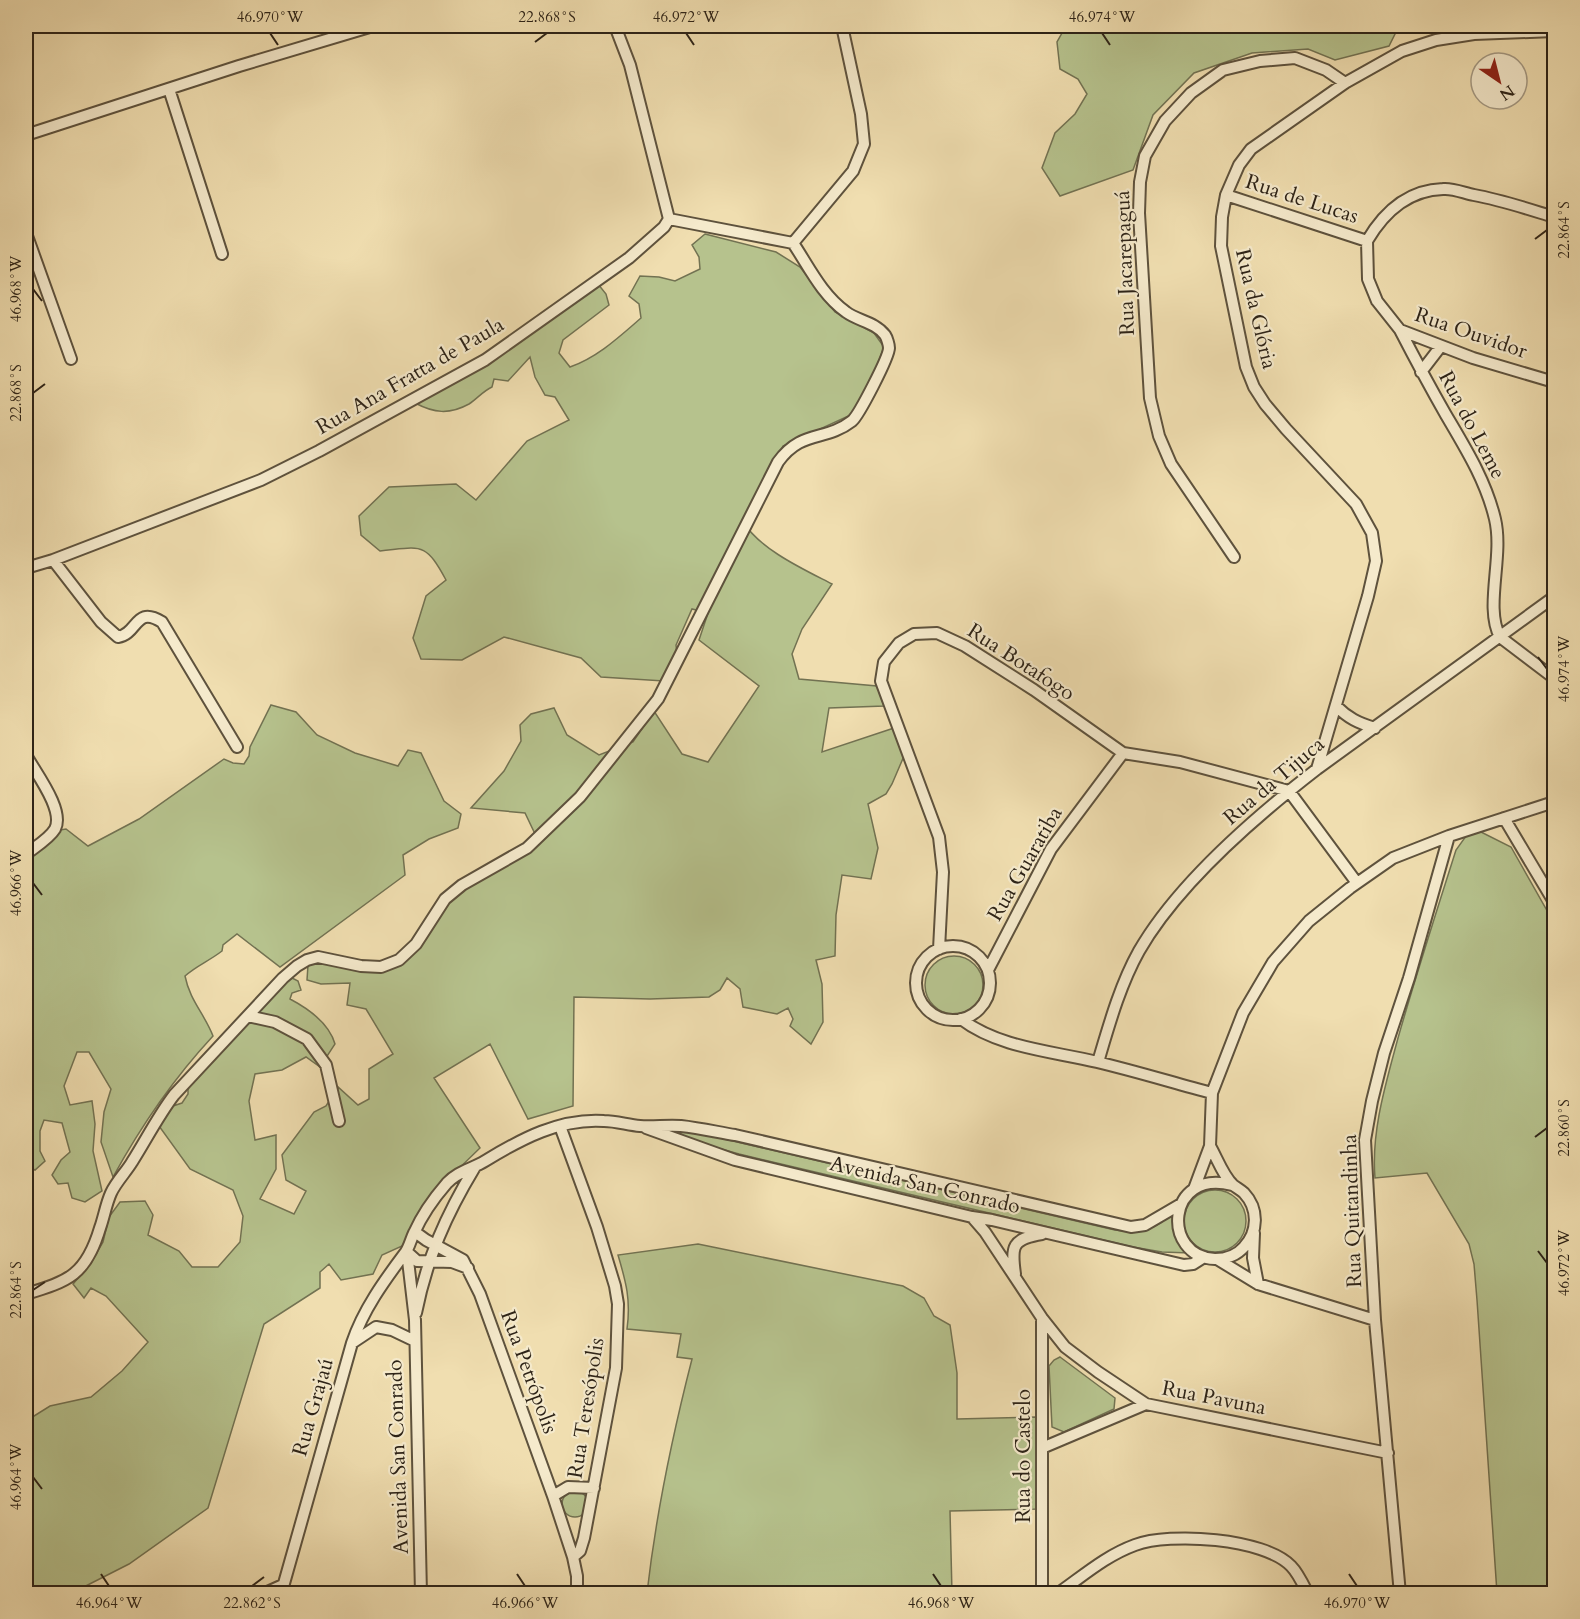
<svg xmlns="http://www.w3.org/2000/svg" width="1580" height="1619" font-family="Cardo,serif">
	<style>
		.green { fill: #b6c28d; stroke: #727252; stroke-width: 1.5 }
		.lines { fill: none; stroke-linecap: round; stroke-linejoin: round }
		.minor-casing { stroke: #5e523d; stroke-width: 14 }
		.minor { stroke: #f5eacc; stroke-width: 10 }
		.ticks { fill: none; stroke: #2d2317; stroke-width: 2 }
		.labels { text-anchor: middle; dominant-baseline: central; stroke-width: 4.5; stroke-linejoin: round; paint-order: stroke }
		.street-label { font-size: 21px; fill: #2d2317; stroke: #f5eacc }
		.neatline { fill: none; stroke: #2d2317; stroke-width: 2 }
		.ticks-label { font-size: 15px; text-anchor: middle; fill: #2d2317 }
	</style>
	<rect width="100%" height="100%" fill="#f0deb0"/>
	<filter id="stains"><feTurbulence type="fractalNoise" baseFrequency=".00333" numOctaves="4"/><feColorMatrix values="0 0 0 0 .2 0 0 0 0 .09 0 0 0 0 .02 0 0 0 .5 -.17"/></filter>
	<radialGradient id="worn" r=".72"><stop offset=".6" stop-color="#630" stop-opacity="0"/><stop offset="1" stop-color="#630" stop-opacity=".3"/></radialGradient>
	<path class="green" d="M1066 26 1095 31 1097 26H1399L1389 46 1335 60 1308 49 1252 53 1194 73 1153 115 1133 170 1060 196 1042 168 1055 133 1075 114 1087 94 1078 79 1060 69 1057 42Z
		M705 234 776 252 800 267 835 312 874 333 884 347 870 384 855 413 783 446 743 522C761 550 803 569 832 584L802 629 792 654 799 679 877 686 884 706 829 708 822 752 894 728 904 756 892 784 886 794 868 804 878 848 871 879 842 875 836 915 835 956 816 960 822 984 823 1022 811 1044 790 1026 793 1019 788 1008 777 1014 743 1007 740 989 727 978 720 990 709 997 650 999 574 997 573 1106 528 1119 490 1044 434 1078 480 1148 446 1181 411 1242 382 1255 373 1274 341 1280 329 1264 320 1272V1288L264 1324 208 1508 129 1564 72 1593 26 1594V1421L50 1406 91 1397 122 1371 148 1342 106 1296 91 1288 84 1298 73 1284 91 1263 103 1242 109 1217 120 1202 145 1201 153 1215 148 1235 179 1251 192 1267H218L240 1242 243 1216 233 1190 190 1169 159 1126 173 1106 182 1103 188 1094V1086L276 990 292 978 298 981 301 990 292 993 290 999C309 1009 329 1023 335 1044L320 1067 306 1057 282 1070 255 1074 249 1101 255 1140 276 1135V1169L260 1199 294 1214 306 1191 286 1180 282 1155 314 1112 326 1106 338 1087 358 1105 369 1099V1069L393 1054 366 1009 347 1005 350 983 321 984 307 980 308 965 318 962 358 970 411 955 450 898 536 836 525 813 471 808 504 771 521 741 520 725 531 714 554 708 567 735 599 755 633 742 654 711 682 754 708 762 759 686 699 640 708 613 692 609 676 645 677 654 664 681 601 677 581 658 504 637 462 660 421 659 413 638 426 596 446 580C425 541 421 547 380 551L361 535 359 516 389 487 456 484 476 500 527 441 569 420 555 397 545 395 535 377 530 357 508 381 494 379 492 387C483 391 477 399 469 404 449 415 434 413 415 403L598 284 606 294 609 305 563 340 559 353 570 367C598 357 619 337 641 318L639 304 629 296 640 276 659 277 675 281 700 269 699 257 692 245Z
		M271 705 296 712 317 735 355 753 398 766 408 750 421 753 444 801 461 814 458 828 429 839 403 855 405 875 280 967 237 934 223 945 222 951C209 961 196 966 185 976 190 1001 204 1013 213 1036 174 1078 141 1126 113 1177L101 1142 104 1112 111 1089 89 1052H77L64 1086 70 1105 92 1101 95 1124 93 1151 102 1191 85 1202 72 1198 68 1183 58 1184 52 1175 61 1160 70 1152 62 1123 44 1120 40 1131V1151L45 1161 35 1170 26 1166V848L48 832 66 829 88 846 139 819 224 759 233 763 244 764 249 756 250 747Z
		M1479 831 1511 847 1554 923V1593H1497L1477 1300 1474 1264 1469 1244 1427 1173 1375 1178C1371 1131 1386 1083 1398 1038 1416 975 1436 913 1456 850L1466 836Z
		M925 985a29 29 0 1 1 58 0a29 29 0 1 1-58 0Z
		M681 1129 1115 1230C1141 1234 1157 1230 1175 1210L1190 1253 1162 1252 1133 1247 739 1154 682 1138 672 1133Z
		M1184 1221a31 31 0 1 1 62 0a31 31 0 1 1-62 0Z
		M698 1244 903 1286 924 1298 934 1316 950 1325 957 1373V1419L1036 1417 1037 1509 950 1511 952 1593H647C656 1514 672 1437 692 1359L677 1357 681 1334 627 1329C631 1300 626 1282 618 1255Z
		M1060 1357 1115 1398 1114 1409 1064 1432 1052 1427 1049 1366 1054 1360Z
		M562 1504a13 13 0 1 1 26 0a13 13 0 1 1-26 0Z"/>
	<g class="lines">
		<defs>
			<path id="minor" d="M615 26 630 65 669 219
				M1044 26H1046
				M169 89 222 254
				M26 135 239 66 373 26
				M1226 195 1367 241
				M669 219 793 243
				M26 233 71 359
				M1367 241 1368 279 1377 301 1400 330 1473 358 1554 382
				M1367 241C1384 212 1408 190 1443 189 1453 188 1464 193 1474 195 1502 200 1528 209 1554 217
				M793 243 853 171 864 144 861 114 842 26
				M1400 330C1415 359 1430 387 1446 415 1466 449 1486 481 1495 519 1504 557 1484 607 1500 637L1554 678
				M1421 372 1441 346
				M1234 557 1171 464 1159 436 1150 398 1139 213 1140 182 1145 156 1165 121 1191 93 1223 70 1260 61 1295 58 1326 70 1345 83
				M53 560 101 622 118 637C138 634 135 605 162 622L237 747
				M26 568 53 560 261 480 319 451 485 360 629 258 664 227 669 219
				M1336 706C1348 718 1358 723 1375 728
				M26 755C35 772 65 810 55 829 49 839 35 847 26 854
				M1317 769 1368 596 1376 561 1372 533 1356 504 1286 429 1265 404 1254 387 1246 367 1221 246 1222 217 1226 195 1239 165 1251 149 1345 83 1402 51 1436 40 1474 34 1554 31
				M1504 818 1554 902
				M916 983a37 37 0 1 1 74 0a37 37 0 1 1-74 0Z
				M939 949 943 872 939 837 881 681 884 662 899 643 914 634 937 633 965 646 1034 690 1123 753 1180 762 1289 791 1357 883
				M988 970 1051 849 1123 753
				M248 1016 275 1022 307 1039 326 1065 339 1121
				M961 1019C999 1048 1052 1051 1097 1062 1135 1071 1174 1083 1212 1093
				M1098 1062C1109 1025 1120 985 1139 951 1178 883 1255 817 1317 769L1554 597
				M560 1126 597 1227 615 1286 618 1304 616 1368 584 1538 580 1551 573 1557
				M646 1128 735 1160 972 1217 992 1220 1184 1265 1193 1264 1204 1257
				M1210 1146C1217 1158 1223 1176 1233 1185 1237 1188 1241 1190 1244 1193 1259 1209 1258 1232 1244 1247 1237 1255 1226 1259 1215 1259 1161 1257 1166 1168 1232 1185
				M1194 1189 1210 1146 1212 1093 1243 1013 1273 962 1309 921 1350 888 1393 858 1449 836 1554 802
				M972 1217 985 1232 1042 1318 1065 1347 1098 1372 1146 1404 1388 1453
				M415 1232 426 1240 463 1260 480 1294 553 1496 573 1557 577 1576V1594
				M1254 1233 1253 1258 1258 1284
				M407 1252 415 1320 421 1594
				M407 1252 417 1261 452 1262 468 1268
				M1217 1259 1258 1284 1375 1320
				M1015 1274C1011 1246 1012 1239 1042 1234
				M26 1294C69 1281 86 1275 100 1228 104 1217 106 1204 111 1193 116 1182 126 1172 132 1162 146 1140 158 1116 174 1095L283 978 297 966 307 960 318 957 361 966 381 967 399 960 416 944 445 899 462 885 527 848 580 797 658 699 778 462C802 429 825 442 852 421 859 415 889 357 889 348 889 345 887 338 885 335 875 322 858 321 846 312 822 295 809 267 793 243
				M416 1313C427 1258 446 1215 475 1167
				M1042 1318V1594
				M352 1343 376 1327 392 1330 415 1341
				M1042 1448 1146 1404
				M553 1496 568 1487 594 1488
				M263 1594 283 1585
				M281 1594 352 1343C363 1310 384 1281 405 1253 409 1248 411 1239 414 1233 422 1215 434 1198 447 1183 458 1171 472 1169 485 1161 521 1139 560 1118 604 1121 616 1121 628 1125 640 1126 653 1127 667 1125 681 1126 699 1128 717 1132 735 1135L1131 1227 1145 1225 1181 1204
				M1057 1594C1083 1576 1105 1556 1135 1545 1170 1532 1264 1538 1291 1566 1298 1573 1303 1584 1308 1594
				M1400 1594 1375 1320 1365 1140 1372 1101 1384 1053 1409 978 1449 836"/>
		</defs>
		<use href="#minor" class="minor-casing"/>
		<use href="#minor" class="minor"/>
	</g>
	<path class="ticks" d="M270 33 278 45M686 33 694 45M1102 33 1110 45M535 42 547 33M1535 239 1547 230M33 289 42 301M33 393 45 384M1538 657 1547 669M33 883 42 895M1535 1137 1547 1128M1538 1251 1547 1263M33 1290 45 1282M33 1477 42 1489M101 1574 109 1586M517 1574 525 1586M933 1574 941 1586M1349 1574 1357 1586M252 1586 264 1577"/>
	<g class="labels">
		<g class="street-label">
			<text transform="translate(1302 199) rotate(18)">Rua de Lucas</text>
			<text transform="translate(1125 263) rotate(-92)">Rua Jacarepaguá</text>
			<text transform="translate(1256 309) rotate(77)">Rua da Glória</text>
			<text transform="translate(1471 333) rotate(19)">Rua Ouvidor</text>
			<text transform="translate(410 376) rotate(-30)">Rua Ana Fratta de Paula</text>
			<text transform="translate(1472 425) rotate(62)">Rua do Leme</text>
			<text transform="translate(1021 662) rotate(33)">Rua Botafogo</text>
			<text transform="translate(1274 781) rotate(-40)">Rua da Tijuca</text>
			<text transform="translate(1025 864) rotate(-60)">Rua Guaratiba</text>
			<text transform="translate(925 1185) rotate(13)">Avenida San Conrado</text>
			<text transform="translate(1352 1211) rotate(-92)">Rua Quitandinha</text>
			<text transform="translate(529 1372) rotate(70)">Rua Petrópolis</text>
			<text transform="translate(1214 1398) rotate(11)">Rua Pavuna</text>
			<text transform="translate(313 1407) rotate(-74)">Rua Grajaú</text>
			<text transform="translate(586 1408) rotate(-81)">Rua Teresópolis</text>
			<text transform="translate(1023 1456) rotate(-90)">Rua do Castelo</text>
			<text transform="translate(398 1457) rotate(-92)">Avenida San Conrado</text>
		</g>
	</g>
	<rect width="1580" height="1619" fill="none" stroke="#f0deb0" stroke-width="66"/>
	<g transform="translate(1499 81) rotate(145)"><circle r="28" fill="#f5eacc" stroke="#a59a84" stroke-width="1.5"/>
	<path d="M0-4.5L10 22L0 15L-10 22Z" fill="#8f2418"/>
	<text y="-9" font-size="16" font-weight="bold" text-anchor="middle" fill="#2d2317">N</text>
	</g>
	<rect x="33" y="33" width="1514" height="1553" class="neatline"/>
	<g class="ticks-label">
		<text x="270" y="22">46.970°W</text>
		<text x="547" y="22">22.868°S</text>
		<text x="686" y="22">46.972°W</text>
		<text x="1102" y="22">46.974°W</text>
		<text transform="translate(1564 230) rotate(-90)" y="5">22.864°S</text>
		<text transform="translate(16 289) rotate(-90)" y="5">46.968°W</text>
		<text transform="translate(16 393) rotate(-90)" y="5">22.868°S</text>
		<text transform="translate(1564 669) rotate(-90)" y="5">46.974°W</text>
		<text transform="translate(16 883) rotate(-90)" y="5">46.966°W</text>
		<text transform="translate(1564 1128) rotate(-90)" y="5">22.860°S</text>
		<text transform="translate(1564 1263) rotate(-90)" y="5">46.972°W</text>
		<text transform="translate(16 1290) rotate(-90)" y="5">22.864°S</text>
		<text transform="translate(16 1477) rotate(-90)" y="5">46.964°W</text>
		<text x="109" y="1608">46.964°W</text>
		<text x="252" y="1608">22.862°S</text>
		<text x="525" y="1608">46.966°W</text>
		<text x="941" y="1608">46.968°W</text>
		<text x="1357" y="1608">46.970°W</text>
	</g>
	<rect width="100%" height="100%" filter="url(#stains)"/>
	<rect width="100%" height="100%" fill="url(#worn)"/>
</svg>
